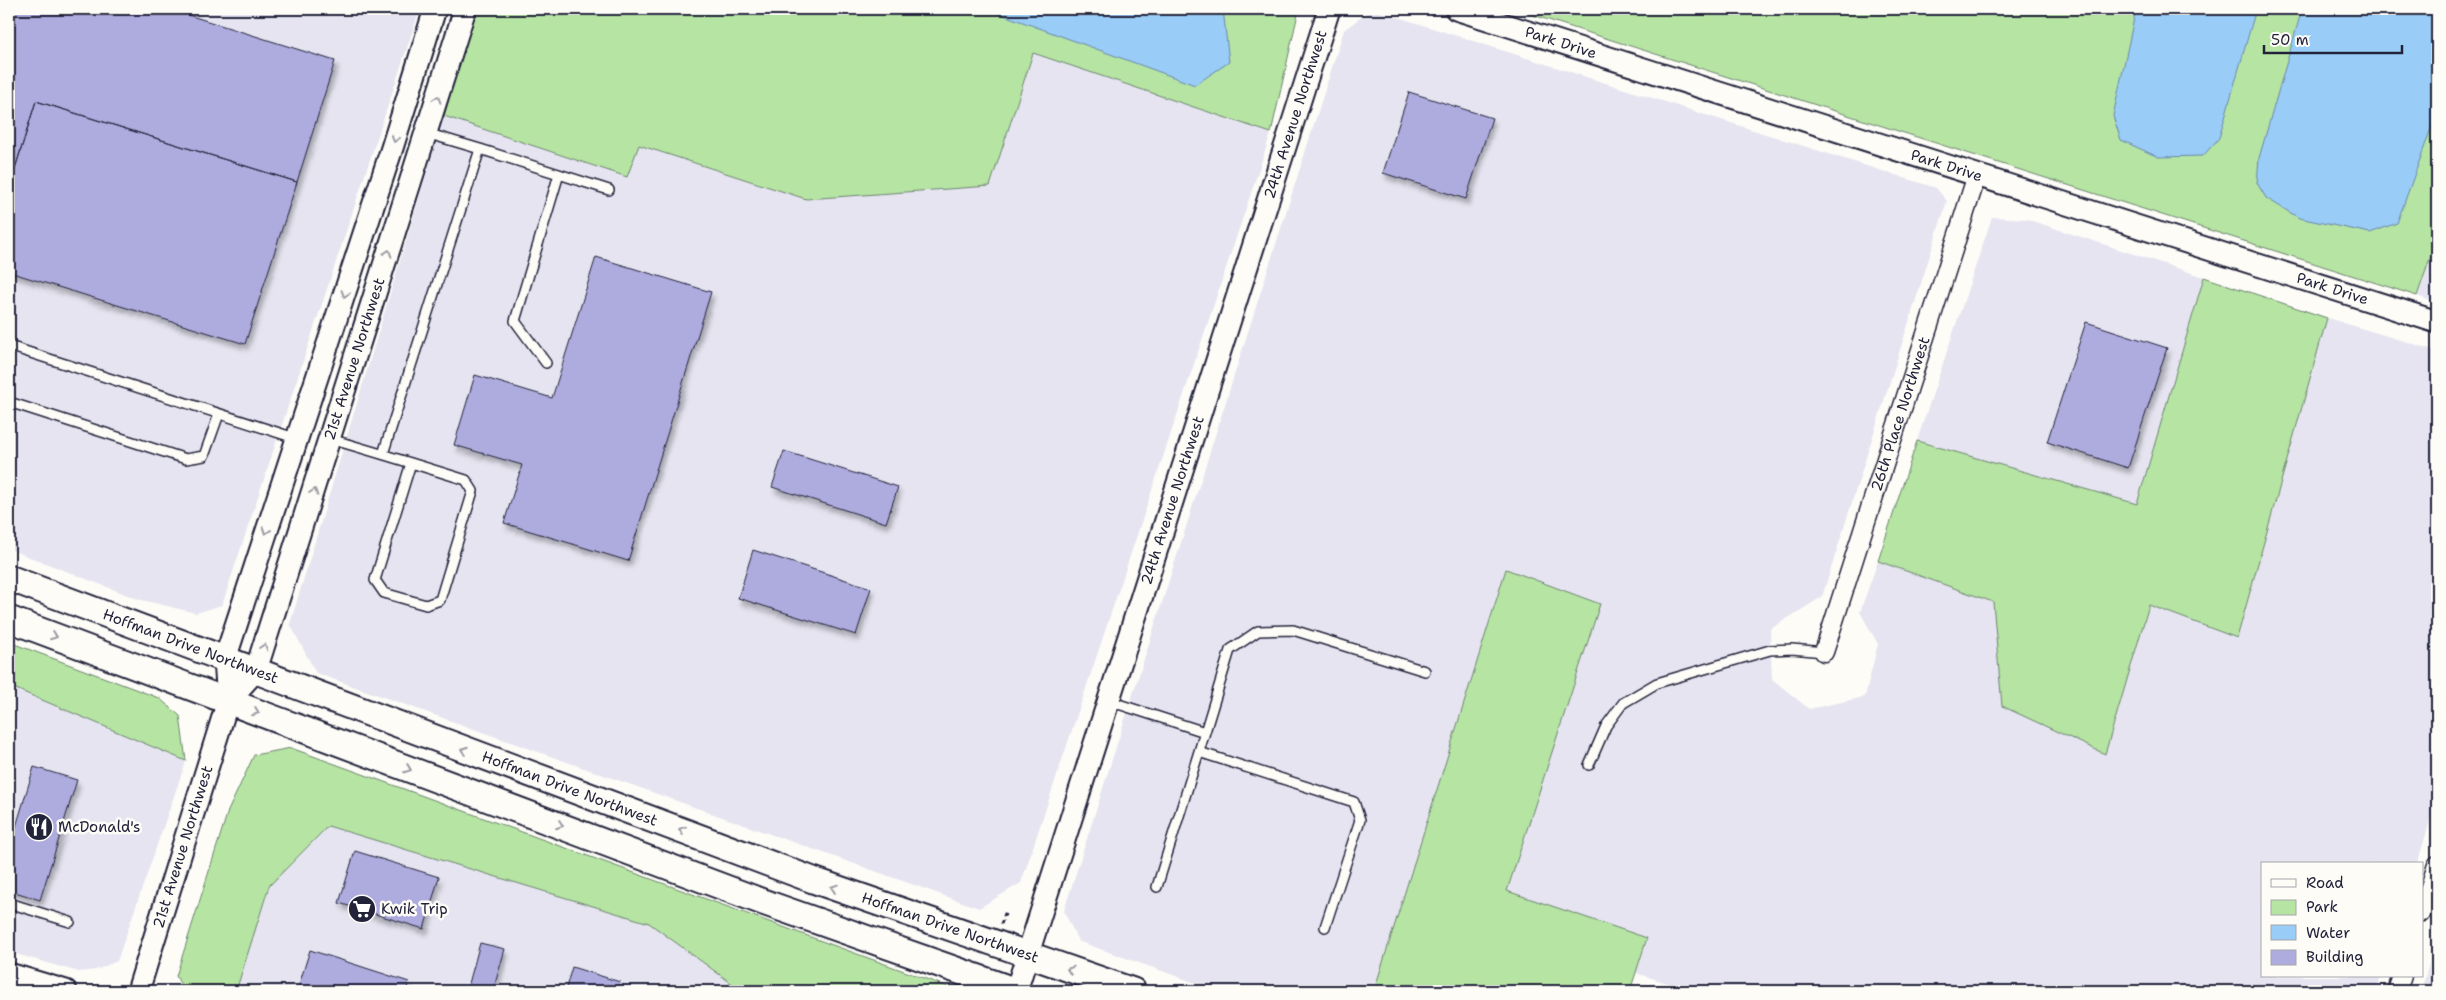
<svg xmlns="http://www.w3.org/2000/svg" width="2446" height="1000" font-family="'Shantell Sans',sans-serif">
	<style>
		.built { fill: #e5e4f0 }
		.green { fill: #b6e4a3; stroke: #6c836f }
		.water { fill: #99ccf6; stroke: #6988ab }
		.building { fill: #aeacde; stroke: #22223b; filter: url(#shadow) }
		.lines { fill: none; stroke-linecap: round; stroke-linejoin: round }
		.service-casing { stroke: #22223b; stroke-width: 12 }
		.minor-casing { stroke: #22223b; stroke-width: 21 }
		.tertiary-casing { stroke: #22223b; stroke-width: 25 }
		.secondary-casing { stroke: #22223b; stroke-width: 29 }
		.path { stroke: #22223b; stroke-width: 3; stroke-dasharray: 4 4; stroke-linecap: butt }
		.service { stroke: #fdfcf7; stroke-width: 9 }
		.minor { stroke: #fdfcf7; stroke-width: 18 }
		.tertiary { stroke: #fdfcf7; stroke-width: 21 }
		.secondary { stroke: #fdfcf7; stroke-width: 25 }
		.oneway { stroke: #9a9aa2 }
		.labels { text-anchor: middle; dominant-baseline: central; stroke-width: 5; stroke-linejoin: round; paint-order: stroke }
		.street-label { font-size: 15px; fill: #22223b; stroke: #fdfcf7 }
		.poi-label { font-size: 15px; fill: #22223b; stroke: #fdfcf7; text-anchor: start }
	</style>
	<defs>
		<filter id="shadow"><feDropShadow dx="3" dy="5.5" stdDeviation="2.5" flood-color="#0004"/></filter>
	</defs>
	<rect width="100%" height="100%" fill="#fdfcf7"/>
	<filter id="ink" filterUnits="userSpaceOnUse"><feTurbulence type="fractalNoise" baseFrequency=".02" numOctaves="2"/><feDisplacementMap in="SourceGraphic" scale="10" xChannelSelector="R" yChannelSelector="G"/><feConvolveMatrix kernelMatrix="1 2 1 2 8 2 1 2 1" color-interpolation-filters="sRGB"/></filter>
	<g filter="url(#ink)">
		<path class="built" d="M9 9H420L222 605 196 613 138 599 9 549Z
			M1372 9 1936 188 1947 201 1822 597 1770 629 1772 679 1809 709 1865 697 1878 644 1860 612 1878 561 1993 602 2002 706 2105 754 2149 605 2237 638 2327 318 2437 351V798L2417 864H2262V976H2381L2376 991H1692L1636 973 1647 938 1507 891 1600 604 1506 569 1374 991H1218L1078 941 1064 911 1344 30Z
			M1033 53 1271 133 1021 883 979 908 316 673 290 624 444 116 626 177 638 145 806 199 990 186Z
			M1992 217 2026 219 2204 277 2137 504 1917 441Z
			M2437 238V303L2417 296Z
			M9 686 186 761 117 961 96 970 79 972 9 952Z
			M328 826 649 923 742 991H236L269 886Z
			M2437 938V991H2421Z"/>
		<path class="green" d="M475 9H1299L1271 133 1033 53 990 186 806 199 639 145 627 177 444 116Z
			M1514 9H2437V238L2417 296Z
			M2204 277 2327 318 2237 638 2149 605 2105 754 2002 706 1993 602 1878 561 1917 441 2137 504Z
			M1506 569 1600 604 1507 891 1647 938 1630 991H1374Z
			M9 642 159 698 180 716 186 761 9 686Z
			M291 748 959 991H742L649 923 328 826 269 886 236 991H184L176 976 228 811 254 755Z"/>
		<path class="water" d="M987 9H1223L1229 62 1195 85Z
			M2136 9H2256L2219 138 2203 156 2158 157 2121 140 2113 116Z
			M2302 9H2437V112L2397 223 2370 233 2299 218 2266 198 2257 183 2259 158Z"/>
		<path class="building" d="M9 9H169L335 61 297 182 36 101 9 188Z
			M1409 92 1492 118 1466 199 1383 173Z
			M36 101 297 182 245 344 9 272V188Z
			M596 257 711 292 628 561 504 523 522 465 454 445 475 375 552 398Z
			M2086 322 2167 348 2128 468 2047 442Z
			M784 451 898 487 886 523 772 487Z
			M753 550 871 588 856 635 738 598Z
			M34 767 77 780 40 900 9 890V850Z
			M355 851 439 877 424 929 339 903Z
			M480 943 505 949 493 991H467Z
			M310 950 409 982 406 991H308L298 988Z
			M572 967 620 982 617 991H565Z"/>
		<g class="lines">
			<defs>
				<path id="service" d="M480 149 609 190
					M9 346 298 439
					M546 363 515 321 559 174
					M9 402 186 459 204 456 219 414
					M330 439C376 452 421 466 466 480L473 491 440 600 426 605 384 593 375 580 411 463
					M383 454 480 149 426 133
					M1109 701 1205 732 1230 650 1258 631 1293 630 1425 671
					M1199 752 1354 802 1360 820 1325 927
					M1589 765 1606 726 1623 703 1657 683 1770 650 1792 649 1824 652
					M1157 887 1205 732
					M9 903 70 922"/>
				<g id="minor">
					<path id="s1" d="M1824 652 1977 175"/>
					<path d="M2422 912 2437 865"/>
					<path d="M2397 991 2402 976"/>
				</g>
				<g id="tertiary">
					<path id="s2" d="M1456 9 2437 322"/>
					<path id="s3" d="M228 701 256 670 465 9"/>
					<path d="M9 974 66 991"/>
					<path id="s4" d="M138 991 228 701 225 659 392 148 435 9"/>
					<path id="s5" d="M1016 991 1329 9"/>
				</g>
				<g id="secondary">
					<path id="s6" d="M9 578 813 880 1133 991"/>
					<path d="M9 619 763 902 1016 991"/>
				</g>
			</defs>
			<use href="#service" class="service-casing"/>
			<use href="#minor" class="minor-casing"/>
			<use href="#tertiary" class="tertiary-casing"/>
			<use href="#secondary" class="secondary-casing"/>
			<path class="path" d="M1001 924 1006 911"/>
			<use href="#service" class="service"/>
			<use href="#minor" class="minor"/>
			<use href="#tertiary" class="tertiary"/>
			<use href="#secondary" class="secondary"/>
		</g>
		<defs><path id="oneway-chevron" d="M-2-3.5L2.5 0L-2 3.5" fill="none" stroke-width="1.6" stroke-linecap="round" stroke-linejoin="round" transform="scale(1.25)"/></defs>
		<g class="oneway">
			<use href="#oneway-chevron" transform="translate(437 99) rotate(-72)"/>
			<use href="#oneway-chevron" transform="translate(395 139) rotate(107)"/>
			<use href="#oneway-chevron" transform="translate(388 253) rotate(-72)"/>
			<use href="#oneway-chevron" transform="translate(345 294) rotate(108)"/>
			<use href="#oneway-chevron" transform="translate(314 492) rotate(-72)"/>
			<use href="#oneway-chevron" transform="translate(266 531) rotate(110)"/>
			<use href="#oneway-chevron" transform="translate(54 636) rotate(21)"/>
			<use href="#oneway-chevron" transform="translate(264 647) rotate(-72)"/>
			<use href="#oneway-chevron" transform="translate(256 712) rotate(21)"/>
			<use href="#oneway-chevron" transform="translate(464 750) rotate(-160)"/>
			<use href="#oneway-chevron" transform="translate(408 769) rotate(21)"/>
			<use href="#oneway-chevron" transform="translate(560 825) rotate(20)"/>
			<use href="#oneway-chevron" transform="translate(682 830) rotate(-159)"/>
			<use href="#oneway-chevron" transform="translate(834 888) rotate(-161)"/>
			<use href="#oneway-chevron" transform="translate(1070 970) rotate(-161)"/>
		</g>
	</g>
	<defs>
		<symbol id="restaurant-disc" viewBox="-11 -11 22 22"><circle r="9.5" fill="#22223b" stroke="#fdfcf7"/><path d="M-5-6h1v4h1v-4h1v4h1v-4h1v5L-1.5 .5V6h-2V.5L-5-1ZM5-6V6H3V1.5H1.5Q1.5-4 5-6Z" fill="#fff"/></symbol>
		<symbol id="supermarket-disc" viewBox="-11 -11 22 22"><circle r="9.5" fill="#22223b" stroke="#fdfcf7"/><path d="M-6-5.5h2.5l.6 2H6L4.5 2H-2.5L-4.4-4H-6ZM-1.5 3.2a1.3 1.3 0 1 0 .1 0ZM3 3.2a1.3 1.3 0 1 0 .1 0Z" fill="#fff"/></symbol>
	</defs>
	<g fill-rule="evenodd">
		<use href="#restaurant-disc" x="23" y="811" width="32" height="32"/>
		<use href="#supermarket-disc" x="346" y="893" width="32" height="32"/>
	</g>
	<g class="labels">
		<g class="street-label">
			<text stroke="none"><textPath href="#s2" startOffset="110">Park Drive</textPath></text>
			<text stroke="none"><textPath href="#s5" startOffset="920">24th Avenue Northwest</textPath></text>
			<text stroke="none"><textPath href="#s2" startOffset="515">Park Drive</textPath></text>
			<text stroke="none"><textPath href="#s2" startOffset="920">Park Drive</textPath></text>
			<text stroke="none"><textPath href="#s3" startOffset="368">21st Avenue Northwest</textPath></text>
			<text stroke="none"><textPath href="#s1" startOffset="250">26th Place Northwest</textPath></text>
			<text stroke="none"><textPath href="#s5" startOffset="515">24th Avenue Northwest</textPath></text>
			<text stroke="none"><textPath href="#s6" startOffset="194">Hoffman Drive Northwest</textPath></text>
			<text stroke="none"><textPath href="#s6" startOffset="599">Hoffman Drive Northwest</textPath></text>
			<text stroke="none"><textPath href="#s4" startOffset="151">21st Avenue Northwest</textPath></text>
			<text stroke="none"><textPath href="#s6" startOffset="1004">Hoffman Drive Northwest</textPath></text>
		</g>
		<g class="poi-label">
			<text x="58" y="827">McDonald's</text>
			<text x="381" y="909">Kwik Trip</text>
		</g>
	</g>
	<rect width="2446" height="1000" fill="none" stroke="#fdfcf7" stroke-width="30"/>
	<rect x="15" y="15" width="2416" height="970" fill="none" stroke="#22223b" stroke-width="2" filter="url(#ink)"/>
	<rect x="2261" y="862" width="162" height="115" fill="#fdfcf7" stroke="#a5a5ac"/>
	<rect x="2271" y="879" width="25" height="8" fill="#fdfcf7" stroke="#a5a5ac"/>
	<text x="2306" y="888" font-size="15" fill="#22223b">Road</text>
	<rect x="2271" y="900" width="25" height="15" fill="#b6e4a3" stroke="#a5a5ac"/>
	<text x="2306" y="912" font-size="15" fill="#22223b">Park</text>
	<rect x="2271" y="925" width="25" height="15" fill="#99ccf6" stroke="#a5a5ac"/>
	<text x="2306" y="938" font-size="15" fill="#22223b">Water</text>
	<rect x="2271" y="950" width="25" height="15" fill="#aeacde" stroke="#a5a5ac"/>
	<text x="2306" y="962" font-size="15" fill="#22223b">Building</text>
	<path d="M2264 45v8h138v-8" fill="none" stroke="#22223b" stroke-width="2.5"/>
	<text x="2271" y="45" font-size="15" fill="#22223b" stroke="#fdfcf7" stroke-width="4" paint-order="stroke">50 m</text>
</svg>
